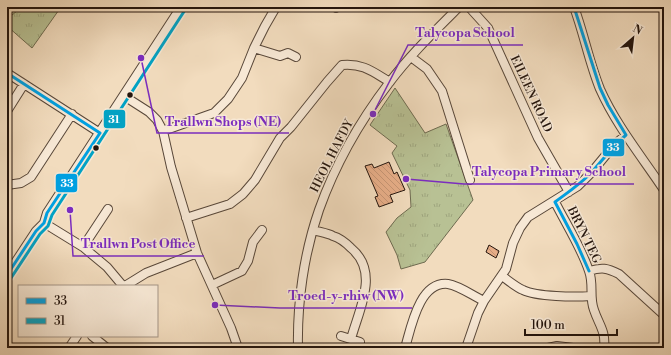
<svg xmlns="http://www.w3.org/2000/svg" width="671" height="355" font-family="'Libre Bodoni',serif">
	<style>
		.grass { fill: url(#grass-tufts); stroke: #6e6b50 }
		.pitch { fill: #b8c194; stroke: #6e6b50 }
		.building { fill: url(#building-back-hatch); stroke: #24150d }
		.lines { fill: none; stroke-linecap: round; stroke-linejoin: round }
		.minor-casing { stroke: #584739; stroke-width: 10 }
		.minor { stroke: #f7e8d5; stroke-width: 8 }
		.bus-1-casing { stroke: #f7e8d5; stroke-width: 6 }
		.bus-2-casing { stroke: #f7e8d5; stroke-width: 6 }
		.bus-1 { stroke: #00a0e1; stroke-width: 3 }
		.bus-2 { stroke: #02a2c4; stroke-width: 3 }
		.bus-dot { fill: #24150d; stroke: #f7e8d5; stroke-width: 1.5 }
		.labels { text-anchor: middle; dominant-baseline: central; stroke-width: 3; stroke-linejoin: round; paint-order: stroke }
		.street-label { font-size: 12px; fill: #24150d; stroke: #f7e8d5 }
		.leader { fill: none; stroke: #7b2cbf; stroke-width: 1.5 }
		.callout-dot { fill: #7b2cbf; stroke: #f7e8d5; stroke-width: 1.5 }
		.callout-label { font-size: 13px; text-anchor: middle; font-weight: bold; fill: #7b2cbf; stroke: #f7e8d5; stroke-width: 3; stroke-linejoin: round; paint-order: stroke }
		.line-badge { stroke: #f7e8d5; stroke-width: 1.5 }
		.badge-label { font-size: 11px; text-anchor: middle; font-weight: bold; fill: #fff }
	</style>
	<defs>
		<pattern id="grass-tufts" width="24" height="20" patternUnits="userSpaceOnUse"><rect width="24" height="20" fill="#b8c194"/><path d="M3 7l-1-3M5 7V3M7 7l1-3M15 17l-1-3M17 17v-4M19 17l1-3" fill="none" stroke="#9ea57e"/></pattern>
		<pattern id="building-back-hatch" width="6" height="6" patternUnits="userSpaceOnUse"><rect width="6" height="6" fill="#e6ad87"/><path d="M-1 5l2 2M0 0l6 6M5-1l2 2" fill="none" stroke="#c59473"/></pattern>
	</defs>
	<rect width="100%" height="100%" fill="#f2dcbe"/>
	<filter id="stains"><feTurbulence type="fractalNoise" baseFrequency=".005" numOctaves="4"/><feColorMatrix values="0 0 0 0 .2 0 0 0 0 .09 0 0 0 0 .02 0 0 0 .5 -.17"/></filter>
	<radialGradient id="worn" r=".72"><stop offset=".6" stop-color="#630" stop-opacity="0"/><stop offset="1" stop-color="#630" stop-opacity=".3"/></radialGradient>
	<path class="grass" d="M7 7H61L32 48 7 26Z
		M395 88 425 133 446 124 473 200 425 262 401 269 397 255 386 232 397 218 411 207 410 190 392 153 397 146 370 125Z"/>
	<path class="pitch" d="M7 7H22L7 19Z"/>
	<path class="building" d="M389 162 394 174 397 172 405 190 390 195 393 202 379 207 375 197 378 196 365 166 372 164 374 168Z
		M489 245 499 251 496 258 486 252Z"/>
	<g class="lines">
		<defs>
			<path id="minor" d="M335 7 336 8
				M469 7 488 28 538 138 569 192
				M574 7C584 34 589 62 600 89 616 125 642 157 664 190
				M254 48 280 56 288 53 296 57
				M411 57 427 69 442 91 470 180
				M7 73 100 133
				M124 96 149 112 157 120 163 131 171 167 197 253 231 328 238 348
				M7 111 24 84
				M163 131 214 113 228 99 242 78 254 48 265 26 276 7
				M7 185 21 183 31 177 72 114
				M555 202C566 224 581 247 589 271 594 284 589 297 594 310 599 325 606 331 604 348
				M186 218 230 204 243 194 255 180 280 138 291 127 327 82 342 65C363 63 373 72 390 82
				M44 223 83 247 107 267 123 286
				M313 230C319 232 327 233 333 236 340 238 346 243 351 248 380 272 359 309 351 339
				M83 247 108 209
				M589 271C602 267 607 268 619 274L664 315
				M7 275 36 231 44 223 47 213 181 7
				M502 276C509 281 516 287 523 290 537 297 575 297 591 296
				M212 285 242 271 248 261 253 242 262 230
				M125 286 146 273 197 253
				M92 336 107 348
				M341 336 360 342
				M69 348 77 336
				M298 348C297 303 304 253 319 210 335 165 360 121 389 83 410 55 435 31 459 7
				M405 348C411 328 419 281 448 284 460 286 473 296 484 301
				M466 348 478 313 484 301 506 269 513 243 520 228 528 217 578 186 591 173 615 144 626 135
				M548 348 557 346 573 348"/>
		</defs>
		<use href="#minor" class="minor-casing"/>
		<use href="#minor" class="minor"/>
		<defs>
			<path id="bus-1" d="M574 7 600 88 608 105 626 135C612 147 602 161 590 174 579 185 567 193 555 202L577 244 589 271
				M7 73 100 133 47 213 44 223 36 231 7 275"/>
			<path id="bus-2" d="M11 278 40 234 48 226 52 215 185 10"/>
		</defs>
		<use href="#bus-1" class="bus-1-casing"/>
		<use href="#bus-2" class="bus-2-casing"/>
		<use href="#bus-1" class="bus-1"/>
		<use href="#bus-2" class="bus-2"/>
	</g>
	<g class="bus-dot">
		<circle cx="130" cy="95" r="3.5"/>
		<circle cx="96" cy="148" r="3.5"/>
	</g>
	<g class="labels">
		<g class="street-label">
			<text transform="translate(531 94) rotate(65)">EILEEN ROAD</text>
			<text transform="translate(332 156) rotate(-63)">HEOL HAFDY</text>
			<text transform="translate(584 235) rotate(64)">BRYN TEG</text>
		</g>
	</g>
	<path class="leader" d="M373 114L408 45H523M141 58L157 133H289M406 179L464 184H634M70 210L73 256H204M215 305L280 308H412"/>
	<g class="callout-dot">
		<circle cx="373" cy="114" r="4"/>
		<circle cx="141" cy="58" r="4"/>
		<circle cx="406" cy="179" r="4"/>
		<circle cx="70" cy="210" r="4"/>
		<circle cx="215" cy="305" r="4"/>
	</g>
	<g class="callout-label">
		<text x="465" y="37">Talycopa School</text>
		<text x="223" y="126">Trallwn Shops (NE)</text>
		<text x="549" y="176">Talycopa Primary School</text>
		<text x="138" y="248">Trallwn Post Office</text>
		<text x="346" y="300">Troed-y-rhiw (NW)</text>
	</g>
	<g class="line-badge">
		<rect x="103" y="109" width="23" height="20" rx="4" fill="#02a2c4"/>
		<rect x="602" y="138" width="23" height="19" rx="4" fill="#00a0e1"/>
		<rect x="55" y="173" width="23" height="20" rx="4" fill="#00a0e1"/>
	</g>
	<g class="badge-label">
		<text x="114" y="123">31</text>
		<text x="613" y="151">33</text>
		<text x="67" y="187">33</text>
	</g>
	<rect width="671" height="355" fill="none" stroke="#f2dcbe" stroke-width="24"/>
	<rect x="8" y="8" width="655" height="339" fill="none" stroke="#24150d" stroke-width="2"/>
	<rect x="12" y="12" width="647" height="331" fill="none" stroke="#24150d"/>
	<rect x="18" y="285" width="140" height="52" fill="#f7e8d5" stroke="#a39485"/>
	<rect x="26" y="298" width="20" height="6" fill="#00a0e1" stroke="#a39485"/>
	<text x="54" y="305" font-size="12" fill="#24150d">33</text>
	<rect x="26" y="318" width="20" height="6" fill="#02a2c4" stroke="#a39485"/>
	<text x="54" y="325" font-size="12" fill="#24150d">31</text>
	<g transform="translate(633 38) rotate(28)" stroke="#f7e8d5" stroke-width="3" paint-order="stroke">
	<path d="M0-3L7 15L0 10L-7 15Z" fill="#24150d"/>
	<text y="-6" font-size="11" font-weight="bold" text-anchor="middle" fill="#24150d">N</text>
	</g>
	<path d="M525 329v6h92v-6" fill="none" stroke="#24150d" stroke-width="2"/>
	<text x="531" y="329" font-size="12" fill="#24150d" stroke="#f7e8d5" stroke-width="3" paint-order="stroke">100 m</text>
	<rect width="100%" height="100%" filter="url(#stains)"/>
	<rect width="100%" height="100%" fill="url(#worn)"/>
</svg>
